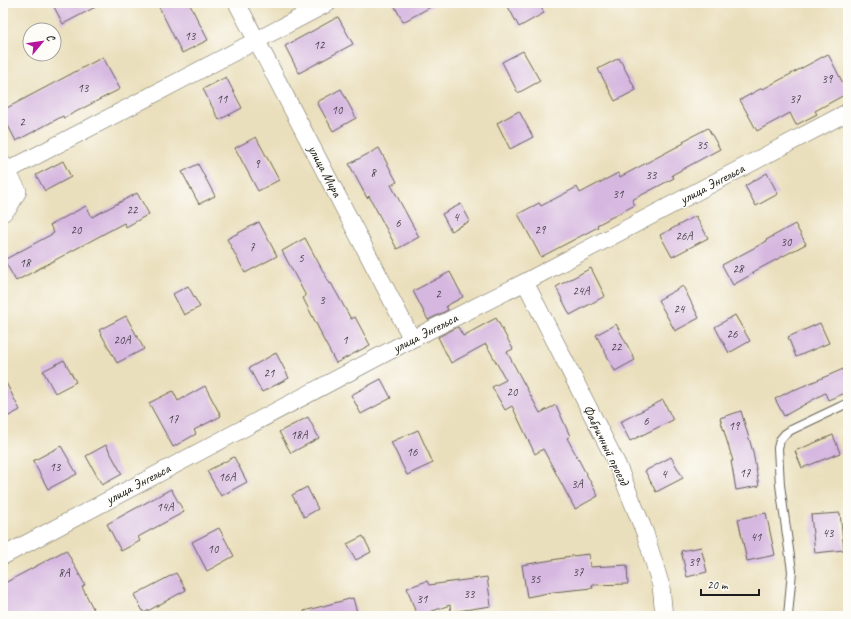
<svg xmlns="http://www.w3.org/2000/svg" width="851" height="619" font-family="Caveat,sans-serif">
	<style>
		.building { fill: #d6b7e0 }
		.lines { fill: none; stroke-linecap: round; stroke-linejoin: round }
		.service-casing { stroke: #646054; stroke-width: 10 }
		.minor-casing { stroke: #646054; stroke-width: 18 }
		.service { stroke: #fff; stroke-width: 8 }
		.minor { stroke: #fff; stroke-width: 17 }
		.labels { text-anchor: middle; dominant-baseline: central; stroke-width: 3; stroke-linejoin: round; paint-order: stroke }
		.number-label { font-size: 12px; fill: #4a434d }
		.street-label { font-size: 14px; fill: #1c1c1c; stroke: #fdfcf7 }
	</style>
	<rect width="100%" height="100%" fill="#fdfcf7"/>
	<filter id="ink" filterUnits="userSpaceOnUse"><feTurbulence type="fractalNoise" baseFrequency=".025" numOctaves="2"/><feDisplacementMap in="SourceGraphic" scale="8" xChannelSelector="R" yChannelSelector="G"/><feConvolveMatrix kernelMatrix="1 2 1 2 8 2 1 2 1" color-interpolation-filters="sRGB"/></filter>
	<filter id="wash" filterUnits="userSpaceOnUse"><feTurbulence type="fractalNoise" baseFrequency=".012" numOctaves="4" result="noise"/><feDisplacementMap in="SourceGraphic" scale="16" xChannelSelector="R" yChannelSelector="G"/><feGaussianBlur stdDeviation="0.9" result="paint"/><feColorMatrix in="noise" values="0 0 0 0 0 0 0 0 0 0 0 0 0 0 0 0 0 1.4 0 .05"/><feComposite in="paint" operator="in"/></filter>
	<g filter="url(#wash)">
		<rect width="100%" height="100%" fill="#eadfbc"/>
		<g id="blocks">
			<path class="building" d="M52 3H103L63 24Z
				M157 3H189L208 40 182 53Z
				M393 3H438L403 22Z
				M506 3H539L544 13 519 27Z
				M338 17 353 44 299 73 285 46Z
				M523 51 540 81 518 93 502 62Z
				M828 54 848 93 815 111 817 114 796 125 790 113 757 131 740 100 762 88 763 89Z
				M103 57 120 89 64 118 63 116 16 141 3 116V110Z
				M619 58 636 90 615 101 598 69Z
				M226 77 242 108 219 120 203 89Z
				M341 89 356 118 333 131 317 102Z
				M519 111 533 137 510 149 497 123Z
				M708 128 720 149 672 175 674 178 632 200 635 205 597 225 598 227 541 257 518 214 539 203 541 206 577 187 580 193 618 173 620 177 684 143 683 141Z
				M256 137 279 180 258 191 235 148Z
				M379 148 397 182 391 185 419 237 397 249 369 196 367 198 349 164Z
				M63 161 71 177 45 191 36 175Z
				M198 164 215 196 199 204 182 172Z
				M767 173 778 194 756 206 745 186Z
				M137 193 149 214 126 227 124 223 16 281 4 260 54 233 50 225 86 206 92 217Z
				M461 204 470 221 451 231 442 214Z
				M696 216 708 238 672 257 660 235Z
				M259 222 277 256 245 273 227 239Z
				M795 224 806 244 753 272 754 273 733 285 722 265 767 241 766 240Z
				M305 238 330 284 331 283 351 319 355 317 370 345 336 363 321 335H322L303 298 306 296 282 251Z
				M591 268 605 296 570 315 556 287Z
				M450 272 463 297 446 306 448 310 428 320 413 291Z
				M188 286 200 307 184 315 173 294Z
				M683 286 699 318 675 331 658 300Z
				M735 315 750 341 729 353 715 327Z
				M126 316 144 349 117 363 99 330Z
				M496 318 513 349 507 352 540 413 556 405 570 436 567 438 598 496 575 509 543 449 535 454 512 406 505 410 492 387 506 380 486 344 451 363 438 337 458 327 463 336Z
				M820 323 829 343 796 357 788 337Z
				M616 324 635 360 615 371 596 335Z
				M276 353 289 378 262 392 249 368Z
				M64 360 76 382 55 393 43 371Z
				M848 367V392L828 400 825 393 784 416 775 399 794 389V390Z
				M3 377 20 410 3 419Z
				M381 379 391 398 361 414 351 395Z
				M205 386 221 416 194 430 196 434 173 447 149 403 173 391 178 401Z
				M663 400 673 420 630 441 620 422Z
				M741 411 753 452 759 486 736 490 731 461H733L720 418Z
				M308 417 319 438 291 453 279 432Z
				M418 430 433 463 407 475 391 442Z
				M833 435 840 453 802 468 795 451Z
				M106 445 122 474 102 485 86 456Z
				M61 446 77 474 48 489 33 461Z
				M234 457 247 482 221 496 207 471Z
				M671 457 683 478 656 492 645 471Z
				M307 487 318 509 304 517 292 495Z
				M171 489 184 512 138 537 140 541 121 551 107 524Z
				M766 513 775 555 747 561 738 519Z
				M840 513 844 550 815 553 811 515Z
				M219 528 234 556 207 571 192 542Z
				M363 536 371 552 356 560 347 544Z
				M701 547 707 572 687 577 681 551Z
				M66 550 85 585 82 587 97 616H3V584Z
				M589 554 590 567 627 565 628 584 592 585 593 588 553 592 527 597 522 565 564 558V557Z
				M176 573 186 590 144 613 134 595Z
				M487 577 491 606 451 612 450 605 418 616H417L407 588 427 581 429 585Z
				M353 598 358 616H305L304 611Z"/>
		</g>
	</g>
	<g filter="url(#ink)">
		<use href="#blocks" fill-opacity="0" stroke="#646054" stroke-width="1"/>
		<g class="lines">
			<defs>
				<path id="service" d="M788 616 792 571 780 485 778 448 780 440 785 434 791 430 848 403"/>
				<path id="minor" d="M237 3 412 339
					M3 164 18 191 9 207 3 213
					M7 171 328 3
					M525 282 617 464 645 533 661 586 664 616
					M3 556 412 339 525 282 848 112"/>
			</defs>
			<use href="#service" class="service-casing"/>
			<use href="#minor" class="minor-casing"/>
			<use href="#service" class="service"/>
			<use href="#minor" class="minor"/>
		</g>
	</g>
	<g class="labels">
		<g class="number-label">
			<text x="190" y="36">13</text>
			<text x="319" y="45">12</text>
			<text x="827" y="79">39</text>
			<text x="83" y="88">13</text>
			<text x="222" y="99">11</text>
			<text x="795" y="99">37</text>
			<text x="337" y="110">10</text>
			<text x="22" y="122">2</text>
			<text x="702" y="145">35</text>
			<text x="257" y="164">9</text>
			<text x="373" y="173">8</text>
			<text x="651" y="175">33</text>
			<text x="618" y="194">31</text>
			<text x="132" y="210">22</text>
			<text x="456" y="217">4</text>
			<text x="398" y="223">6</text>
			<text x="76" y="230">20</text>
			<text x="540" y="230">29</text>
			<text x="684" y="236">26А</text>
			<text x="786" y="242">30</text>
			<text x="252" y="247">7</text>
			<text x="301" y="258">5</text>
			<text x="25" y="263">18</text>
			<text x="738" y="269">28</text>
			<text x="581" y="291">24А</text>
			<text x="438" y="294">2</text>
			<text x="322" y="300">3</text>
			<text x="679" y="309">24</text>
			<text x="732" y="334">26</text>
			<text x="122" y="340">20А</text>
			<text x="345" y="340">1</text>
			<text x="616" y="347">22</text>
			<text x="269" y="373">21</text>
			<text x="512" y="392">20</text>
			<text x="173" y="419">17</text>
			<text x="646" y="421">6</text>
			<text x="734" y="426">19</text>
			<text x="299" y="435">18А</text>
			<text x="412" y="452">16</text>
			<text x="55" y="467">13</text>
			<text x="745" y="473">17</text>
			<text x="664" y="474">4</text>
			<text x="227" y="477">16А</text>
			<text x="577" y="484">3А</text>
			<text x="165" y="507">14А</text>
			<text x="828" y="533">43</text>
			<text x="756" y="537">41</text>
			<text x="213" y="549">10</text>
			<text x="694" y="562">39</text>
			<text x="578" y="572">37</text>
			<text x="64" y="573">8А</text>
			<text x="535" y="579">35</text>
			<text x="469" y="594">33</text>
			<text x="422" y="599">31</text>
		</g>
		<g class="street-label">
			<text transform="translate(325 171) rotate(62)">улица Мира</text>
			<text transform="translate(712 184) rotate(-28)">улица Энгельса</text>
			<text transform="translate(425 333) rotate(-27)">улица Энгельса</text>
			<text transform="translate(606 445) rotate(64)">Фабричный проезд</text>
			<text transform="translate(138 484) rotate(-28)">улица Энгельса</text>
		</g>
	</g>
	<rect width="851" height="619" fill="none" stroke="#fdfcf7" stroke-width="16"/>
	<g transform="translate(42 42) rotate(61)"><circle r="19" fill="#fdfcf7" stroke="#a3a29f"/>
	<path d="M0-3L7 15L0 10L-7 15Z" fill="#b5179e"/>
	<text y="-6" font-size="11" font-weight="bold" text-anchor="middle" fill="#1c1c1c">С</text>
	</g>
	<path d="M701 589v6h58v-6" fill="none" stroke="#1c1c1c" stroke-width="2"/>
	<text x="707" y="589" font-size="12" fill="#1c1c1c" stroke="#fdfcf7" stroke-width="3" paint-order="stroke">20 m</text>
</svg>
